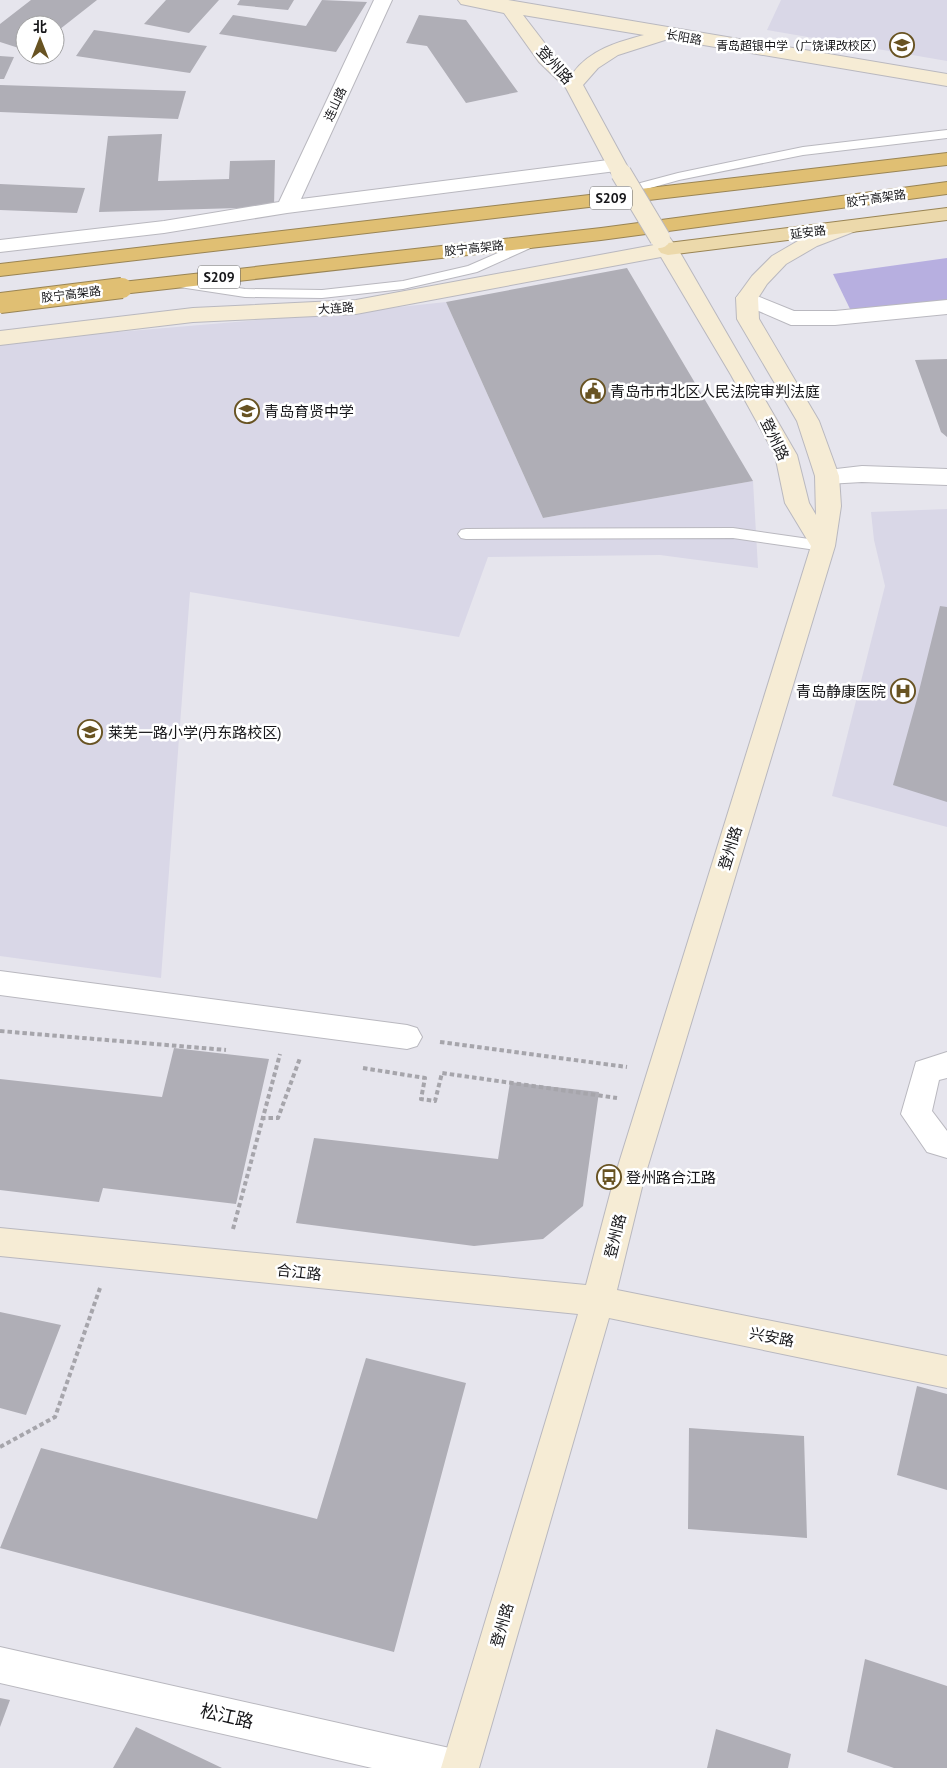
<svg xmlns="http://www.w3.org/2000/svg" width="947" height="1768" font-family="'PT Sans','Noto Sans SC',sans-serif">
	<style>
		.built { fill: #d9d7e7 }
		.forest { fill: #b7afe0 }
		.building { fill: #afaeb6 }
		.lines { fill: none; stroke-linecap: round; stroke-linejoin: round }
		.lane-casing { stroke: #b9b8bf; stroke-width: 2 }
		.street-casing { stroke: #b9b8bf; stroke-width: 2 }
		.secondary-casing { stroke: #b9b8bf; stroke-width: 2 }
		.primary-casing { stroke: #998454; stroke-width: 2 }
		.highway-casing { stroke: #998454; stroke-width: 2 }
		.path { stroke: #a6a5ab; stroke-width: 4; stroke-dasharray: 4.5 3; stroke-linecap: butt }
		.lane { fill: #fff; fill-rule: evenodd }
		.street { fill: #fff; fill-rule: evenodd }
		.secondary { fill: #f6ecd5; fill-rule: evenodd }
		.primary { fill: #ecd9ab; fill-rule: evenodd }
		.highway { fill: #e0bf73; fill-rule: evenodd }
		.secondary-bridge-casing { stroke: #b9b8bf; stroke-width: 22; stroke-linecap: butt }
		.highway-bridge-casing { stroke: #998454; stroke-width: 22; stroke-linecap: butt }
		.secondary-bridge { stroke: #f6ecd5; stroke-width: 20 }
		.highway-bridge { stroke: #e0bf73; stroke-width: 20 }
		.labels { text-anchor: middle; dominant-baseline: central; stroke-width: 5; stroke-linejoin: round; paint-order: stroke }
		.far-street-label { font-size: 12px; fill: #161619; stroke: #fff }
		.far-poi-label { font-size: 12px; fill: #161619; stroke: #fff; text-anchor: end }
		.shield { fill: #fff; stroke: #5c5c5e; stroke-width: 1 }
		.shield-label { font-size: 14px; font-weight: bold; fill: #161619 }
		.street-label { font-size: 15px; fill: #161619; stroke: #fff }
		.poi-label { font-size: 15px; fill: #161619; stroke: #fff; text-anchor: start }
		.near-street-label { font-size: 18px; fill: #161619; stroke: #fff }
	</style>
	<rect width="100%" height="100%" fill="#e6e5ed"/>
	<path class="built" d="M781 0H947V61L767 30Z
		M446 302 543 518 753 481 758 568 660 555 488 557 459 637 190 592 161 978 0 956V342L352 312Z
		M947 509V827L832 796 885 586 874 540 871 512Z"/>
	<path class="forest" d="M947 258V301L851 311 833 274Z"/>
	<path class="building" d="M31 0H97L55 33V25H25V50L0 42V24Z
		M166 0H219L189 33 144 24Z
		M240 0H294L288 10 237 5Z
		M322 0 367 2 336 52 219 34 233 15 306 26Z
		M419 15 466 20 518 92 466 103 427 46 406 43Z
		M94 30 207 46 190 73 76 56Z
		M0 56 14 57 4 79H0Z
		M0 85 186 91 178 119 0 112Z
		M162 134 158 181 229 179 230 161 275 160 274 207 99 212 108 136Z
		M0 184 85 188 77 213 0 210Z
		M627 268 753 481 543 518 446 302Z
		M947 359V437L941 432 915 360Z
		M940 606 947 607V802L893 785 917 699Z
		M174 1048 269 1059 236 1204 103 1188 99 1202 0 1190V1079L162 1097Z
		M510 1082 599 1092 583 1206 543 1239 474 1246 296 1223 314 1138 498 1159Z
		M0 1312 61 1325 26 1415 0 1408Z
		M366 1358 466 1383 394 1652 0 1548 41 1448 317 1519Z
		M917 1386 947 1394V1490L897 1475Z
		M689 1428 804 1436 807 1538 688 1529Z
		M865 1659 947 1686V1768H894L847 1752Z
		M0 1698 10 1700 0 1727Z
		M136 1727 222 1768H113Z
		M716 1729 791 1754 788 1768H707Z"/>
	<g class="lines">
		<defs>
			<path id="lane" d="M947 130V138L803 155 679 180 618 197 612 193 614 190 678 173 803 147Z
				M532 238 537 239 539 242 537 245 477 272 403 289 322 298 245 297 173 286 166 282 173 278 245 289 322 290 403 281 468 266Z
				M733 528 823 541 828 542 831 546 828 550 823 551 733 538 466 539 461 538 458 534 461 530 466 529Z"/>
			<path id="street" d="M374 0H392L301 199 616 159 623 161 626 165 623 169 616 171 287 213 164 233 0 252V240L164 221 279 202Z
				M747 292 794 311H835L947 300V314L835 325H791L740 303 736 298 740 293Z
				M862 466 947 469V485L862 482 827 484 819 481 815 476 819 471Z
				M0 971 407 1025 417 1028 422 1037 417 1046 407 1049 0 995Z
				M947 1052V1078L939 1080 932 1111 947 1131V1158L927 1152 901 1114 916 1062Z
				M0 1647 454 1749 467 1755 473 1768H372L0 1683Z"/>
			<path id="secondary" d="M458 0H508L947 74V86L668 39 618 55 598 68 583 85 631 173 628 177H614L611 173 566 88 539 62 504 13 461 4ZM523 15 644 35C617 42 590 50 573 73L553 54Z
				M849 221 856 223 859 227 856 231 817 246 786 264 767 284 758 298 759 319 819 421 839 476 841 506 835 546 644 1179 617 1290 947 1356V1388L609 1318 479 1768H441L578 1314 0 1256V1228L586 1285 614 1179 811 546 785 503 775 455 731 375 661 257 356 314 193 322 0 345V331L193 308 356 300 654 245 650 238 653 234 660 232 667 234 678 249 797 455 809 503 816 515 815 476 797 421 737 319 736 298 752 276 772 256 803 238Z"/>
			<path id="primary" d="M947 208V220L668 255 661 253 658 249 661 245 668 243Z"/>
			<path id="highway" d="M947 153V165L0 276V264Z
				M947 182V194L601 240 122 294 115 293 112 288 115 283 122 282 601 228Z"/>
		</defs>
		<use href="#lane" class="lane-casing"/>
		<use href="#street" class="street-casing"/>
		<use href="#secondary" class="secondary-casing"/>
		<use href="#primary" class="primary-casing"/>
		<use href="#highway" class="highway-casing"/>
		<path class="path" d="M0 1031 226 1050
			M440 1042 627 1067
			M363 1068 425 1078 421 1099 435 1101 442 1073 617 1098
			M261 1118H278L300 1058
			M233 1229 280 1054
			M0 1447 55 1417 100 1288"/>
		<use href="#lane" class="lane"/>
		<use href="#street" class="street"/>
		<use href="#secondary" class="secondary"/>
		<use href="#primary" class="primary"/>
		<use href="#highway" class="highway"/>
		<defs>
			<path id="secondary-bridge" d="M621 173 660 238"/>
			<path id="highway-bridge" d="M0 303 122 288"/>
		</defs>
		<use href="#secondary-bridge" class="secondary-bridge-casing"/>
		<use href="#highway-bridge" class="highway-bridge-casing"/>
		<use href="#secondary-bridge" class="secondary-bridge"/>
		<use href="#highway-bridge" class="highway-bridge"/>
	</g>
	<defs>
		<symbol id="school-ring" viewBox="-11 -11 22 22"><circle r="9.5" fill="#fff" stroke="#685322" stroke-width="1.5"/><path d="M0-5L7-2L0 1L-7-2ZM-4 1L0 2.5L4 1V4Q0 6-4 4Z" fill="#685322"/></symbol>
		<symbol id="civic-ring" viewBox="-11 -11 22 22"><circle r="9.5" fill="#fff" stroke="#685322" stroke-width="1.5"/><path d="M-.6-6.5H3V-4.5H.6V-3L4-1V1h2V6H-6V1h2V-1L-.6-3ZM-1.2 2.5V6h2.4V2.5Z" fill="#685322"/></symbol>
		<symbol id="hospital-ring" viewBox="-11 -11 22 22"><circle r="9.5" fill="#fff" stroke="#685322" stroke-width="1.5"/><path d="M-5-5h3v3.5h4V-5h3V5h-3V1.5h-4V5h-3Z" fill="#685322"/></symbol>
		<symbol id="bus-ring" viewBox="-11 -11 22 22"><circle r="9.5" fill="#fff" stroke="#685322" stroke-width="1.5"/><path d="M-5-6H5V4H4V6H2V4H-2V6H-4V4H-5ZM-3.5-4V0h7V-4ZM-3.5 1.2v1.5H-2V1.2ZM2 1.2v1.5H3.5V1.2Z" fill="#685322"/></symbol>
	</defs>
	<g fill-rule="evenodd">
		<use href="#school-ring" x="888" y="31" width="28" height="28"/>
		<use href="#civic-ring" x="579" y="377" width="28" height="28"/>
		<use href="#school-ring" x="233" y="397" width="28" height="28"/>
		<use href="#hospital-ring" x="889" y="677" width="28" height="28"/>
		<use href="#school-ring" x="76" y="718" width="28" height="28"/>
		<use href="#bus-ring" x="595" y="1163" width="28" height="28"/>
	</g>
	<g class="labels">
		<g class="far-street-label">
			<text transform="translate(684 37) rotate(10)">长阳路</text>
			<text transform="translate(335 104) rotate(-65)">连山路</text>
			<text transform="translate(876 198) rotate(-8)">胶宁高架路</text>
			<text transform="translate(808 232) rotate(-7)">延安路</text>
			<text transform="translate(474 248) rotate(-6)">胶宁高架路</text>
			<text transform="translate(71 294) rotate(-7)">胶宁高架路</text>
			<text transform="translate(336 308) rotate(-4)">大连路</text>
		</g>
		<g class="far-poi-label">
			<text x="884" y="45">青岛超银中学（广饶课改校区）</text>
		</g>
		<g class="shield">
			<rect x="590" y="186.5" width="42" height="23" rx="4"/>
			<rect x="198" y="265.5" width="42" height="23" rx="4"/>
		</g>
		<g class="shield-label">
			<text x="611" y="198">S209</text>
			<text x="219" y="277">S209</text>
		</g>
		<g class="street-label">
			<text transform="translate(555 65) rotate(48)">登州路</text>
			<text transform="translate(775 439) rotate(64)">登州路</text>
			<text transform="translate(730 848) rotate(-73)">登州路</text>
			<text transform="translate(615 1236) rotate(-76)">登州路</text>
			<text transform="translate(299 1272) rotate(6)">合江路</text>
			<text transform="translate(772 1337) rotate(11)">兴安路</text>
			<text transform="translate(502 1625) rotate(-74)">登州路</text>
		</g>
		<g class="poi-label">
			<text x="610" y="391">青岛市市北区人民法院审判法庭</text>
			<text x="264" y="411">青岛育贤中学</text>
			<text x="886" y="691" text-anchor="end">青岛静康医院</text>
			<text x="108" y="732">莱芜一路小学(丹东路校区)</text>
			<text x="626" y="1177">登州路合江路</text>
		</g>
		<g class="near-street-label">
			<text transform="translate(227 1716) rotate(13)">松江路</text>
		</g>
	</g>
	<g transform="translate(40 40)"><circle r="24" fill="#ffffff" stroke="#a2a2a3"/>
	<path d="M0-4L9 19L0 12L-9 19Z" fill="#685322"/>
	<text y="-8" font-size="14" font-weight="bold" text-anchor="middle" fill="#161619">北</text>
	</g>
</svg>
